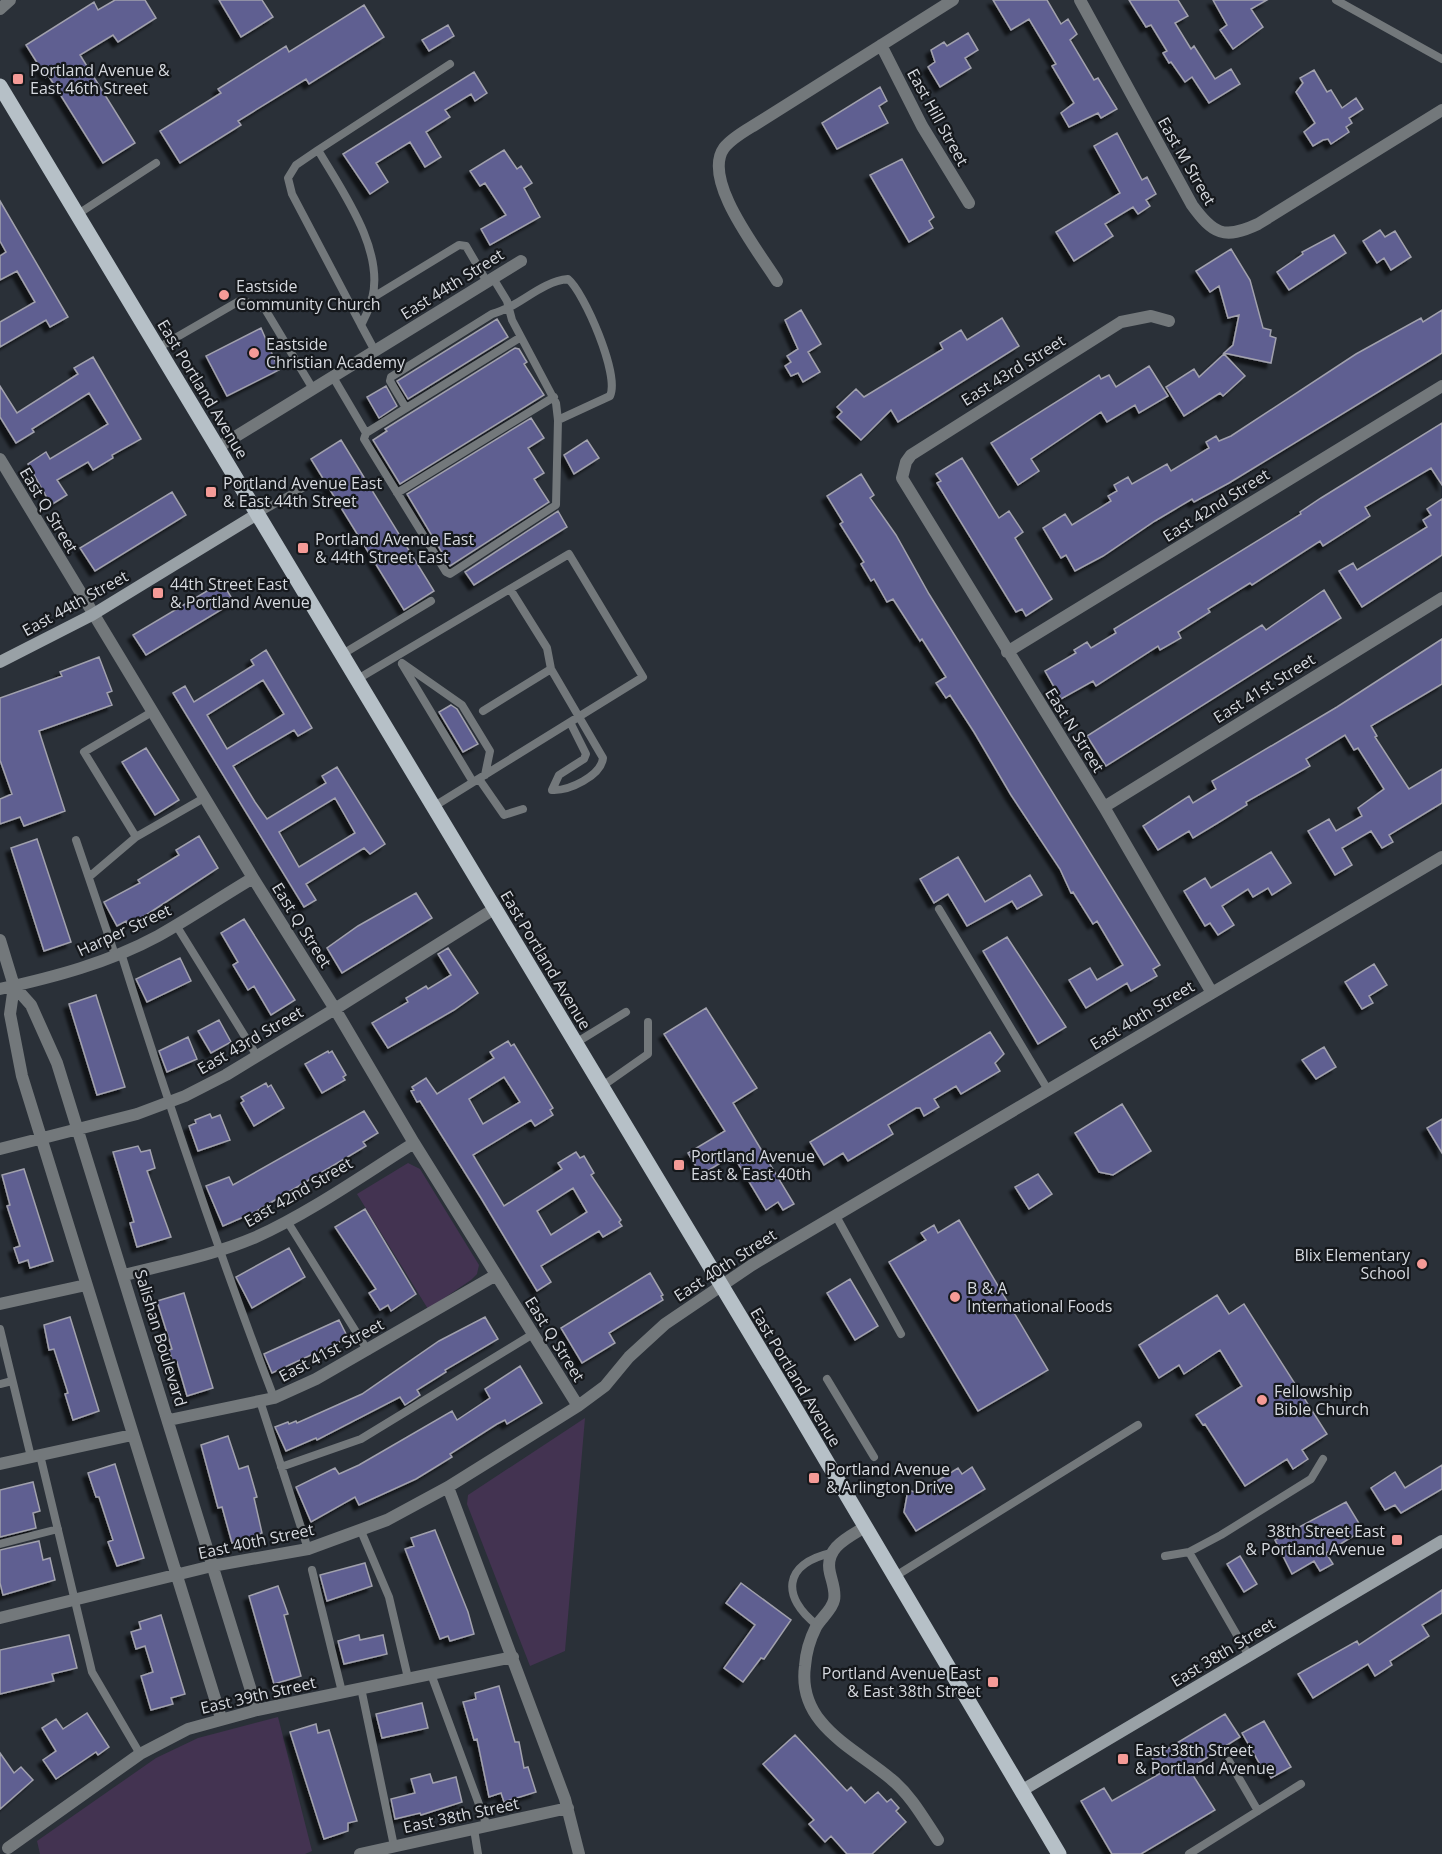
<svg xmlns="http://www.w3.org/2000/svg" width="1442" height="1854" font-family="'Open Sans',sans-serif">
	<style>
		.green { fill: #433351 }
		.building { fill: #5f5e91; stroke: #a1a1ad; stroke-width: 1.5; fill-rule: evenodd; filter: url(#shadow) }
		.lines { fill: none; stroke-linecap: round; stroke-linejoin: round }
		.lane { stroke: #73787b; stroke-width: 8 }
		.street { stroke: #73787b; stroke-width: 12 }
		.secondary { stroke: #99a1a6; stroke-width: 12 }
		.primary { stroke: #b6c0c7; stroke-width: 15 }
		.poi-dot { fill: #f59b97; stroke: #15181c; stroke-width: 2 }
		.labels { text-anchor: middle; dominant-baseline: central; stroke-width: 4.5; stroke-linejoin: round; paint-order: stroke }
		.poi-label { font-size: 16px; fill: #d6d9df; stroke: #15181c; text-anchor: start }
		.street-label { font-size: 16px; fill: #d6d9df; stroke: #15181c }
	</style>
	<defs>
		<filter id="shadow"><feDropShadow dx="-5" dy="5" stdDeviation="1.5" flood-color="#0009"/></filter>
	</defs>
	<rect width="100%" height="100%" fill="#2a3038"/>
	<path class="green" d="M408 1163 420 1169 479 1265 477 1274 471 1280 428 1309 357 1194Z
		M585 1418 565 1651 530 1666 467 1504 468 1495Z
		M278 1717 312 1851 305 1854H40L37 1841 156 1758 198 1738Z"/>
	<path class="building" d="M115 0H145L156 18 118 42 113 35 80 55 135 143 103 163 48 75 46 77 26 45 94 2 98 10Z
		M219 0H262L273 17 241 37Z
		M993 0H1047L1061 24 1068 19 1077 34 1070 40 1094 80 1098 78 1117 109 1101 118 1098 113 1069 127 1061 113 1074 103 1052 66 1056 64 1029 19 1011 30Z
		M1129 0H1178L1188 16 1175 23 1191 49 1194 46 1215 79 1231 69 1240 84 1209 103 1192 77 1185 82 1171 62 1169 63 1163 53 1167 51 1151 25 1146 27Z
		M1213 0H1267L1251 9 1263 27 1233 49 1220 30 1227 25Z
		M364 5 384 37 309 84 306 79 238 121 241 125 180 163 160 131 221 93 218 89 286 46 289 52Z
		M448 25 454 36 429 51 422 40Z
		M968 33 978 50 965 58 971 68 940 87 928 67 935 62 931 50 944 42 947 46Z
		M1314 70 1327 92 1331 90 1342 108 1356 98 1363 109 1349 118 1352 123 1346 127 1349 132 1331 144 1328 139 1323 140 1313 146 1304 132 1315 123 1296 92 1303 83 1300 78Z
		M474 72 487 93 475 101 471 94 445 110 450 117 426 132 441 157 425 167 410 142 376 163 388 182 370 194 343 154Z
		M880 87 887 101 879 106 888 123 837 149 822 123Z
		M1117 133 1142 180 1147 177 1156 194 1146 200 1150 206 1138 214 1133 207 1105 224 1113 236 1074 261 1056 232 1120 193 1094 146Z
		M504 150 517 169 521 166 532 183 524 188 540 217 490 245 481 229 506 215 485 183 480 186 470 171Z
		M902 159 934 217 929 221 933 228 909 242 870 175Z
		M0 201 68 317 50 327 46 320 0 347V322L35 302 17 271 0 280V256L6 252 0 241Z
		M1380 230 1385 237 1395 231 1411 257 1391 270 1384 258 1377 263 1363 241Z
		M1334 235 1346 253 1289 290 1277 272 1303 254 1302 252Z
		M1231 249 1250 280 1263 328 1271 330 1270 336 1276 338 1271 363 1224 353 1233 345 1239 315 1228 318 1219 286 1210 292 1196 271Z
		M801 310 821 344 808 352 820 372 803 382 798 373 791 376 785 366 791 362 787 356 798 349 785 320Z
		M1442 310V353L1229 483 1194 502 1192 499 1155 521 1103 556 1075 571 1066 555 1061 558 1043 528 1065 514 1072 525 1111 501 1108 496 1117 491 1114 485 1128 477 1132 484 1167 464 1171 471 1209 448 1206 442 1216 436 1219 441 1231 436 1356 354 1421 318 1423 322Z
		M1002 318 1019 346 898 422 891 410 861 440 837 417 842 412 837 407 856 389 864 397 943 349 940 343 961 330 967 340Z
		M497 319 508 337 408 399 397 381Z
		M261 328 279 370 227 396 206 356Z
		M515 348 519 349 525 359 527 362 524 364 544 395 400 484 373 440 387 431 385 429Z
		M1224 354 1245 376 1223 396 1220 393 1184 416 1166 387 1194 369 1199 377Z
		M93 357 141 439 112 455 113 458 93 470 88 462 57 480 67 495 51 505 28 464 46 452 50 459 108 424 89 393 32 429 34 432 16 443 0 417V386L17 413 78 374 74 368Z
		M1149 366 1168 396 1139 413 1135 405 1107 422 1101 412 1031 459 1039 471 1018 485 991 443 1099 375 1101 379 1109 375 1116 387Z
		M386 386 397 406 379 418 367 397Z
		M531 418 544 438 528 448 544 473 534 479 549 502 450 566 407 494Z
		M1442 423V485L1431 468 1365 507 1370 516 1323 546 1320 541 1252 585 1250 583 1208 609 1210 612 1178 632 1181 638 1160 650 1158 646 1096 686 1093 681 1061 699 1045 671 1076 653 1074 650 1087 642 1091 648 1116 633 1114 629 1301 514 1300 512 1321 498Z
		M341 440 434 591 404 610 311 459Z
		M587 440 599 458 574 474 564 455Z
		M962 458 999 518 1009 511 1023 532 1015 538 1052 599 1026 616 1022 609 1016 612 937 483 941 481 936 474Z
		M861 474 874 495 870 498 896 535 929 594 1160 965 1153 969 1157 976 1131 991 1127 983 1086 1008 1069 980 1090 968 1097 980 1123 965 1097 921 1093 924 1073 892 1071 893 1060 869 1011 795 974 732 950 695 946 698 936 683 946 677 922 639 920 641 893 599 887 602 874 579 871 581 861 564 864 562 840 524 843 522 827 496Z
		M172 492 186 515 95 571 80 548Z
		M1442 499V555L1362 607 1339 571 1353 563 1357 570 1427 527 1423 520 1431 515 1427 509Z
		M558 511 567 527 474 585 465 572Z
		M222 582 234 602 146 655 133 635Z
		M1324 590 1341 618 1106 766 1087 736 1262 625 1266 630Z
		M1442 639V684L1371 726 1377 736 1375 737 1409 789 1442 769V803L1389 835 1393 842 1382 848 1371 831 1342 848 1352 865 1335 875 1308 831 1329 819 1336 831 1362 816 1358 808 1384 789 1358 748 1354 750 1345 735 1306 759 1310 766 1246 802 1247 805 1216 824 1193 838 1189 831 1158 850 1143 826 1189 796 1193 803 1216 789 1212 781 1337 707Z
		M266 650 312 728 298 736 294 730 233 766 255 802 267 819 326 783 322 776 337 767 385 844 370 854 364 848 306 884 316 900 304 907 173 693 185 686 194 702 254 665 251 660ZM263 680 284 714 227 749 207 715ZM335 798 355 833 299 867 279 832Z
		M99 657 112 691 107 693 112 705 39 731 65 811 24 826 20 817 0 824V799L12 794 0 760V698L62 676 60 672Z
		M451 705 457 709 478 744 463 752 439 712Z
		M146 748 179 800 155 815 122 762Z
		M199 836 218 868 143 917 128 925 126 921 117 926 104 902 140 883 138 880 179 855 176 850Z
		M37 839 71 942 44 951 11 848Z
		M1271 852 1291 883 1272 895 1268 888 1253 897 1248 889 1222 906 1234 925 1218 935 1210 923 1205 926 1184 891 1205 878 1211 888Z
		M958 857 985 902 1030 875 1042 895 1017 909 1012 901 967 926 948 894 934 903 920 879Z
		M416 893 432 918 342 973 327 948 358 926Z
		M244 919 295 1000 271 1015 254 986 248 990 233 965 238 962 221 933Z
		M1007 937 1066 1027 1038 1044 983 951Z
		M448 948 478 993 454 1010 388 1048 372 1023 408 1002 406 998 426 986 428 989 451 975 438 954Z
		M180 958 191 981 147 1002 136 979Z
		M1374 964 1387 985 1369 996 1373 1003 1362 1009 1345 982Z
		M96 995 125 1087 97 1095 69 1004Z
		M706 1008 757 1088 733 1103 794 1204 783 1210 778 1202 766 1210 733 1155 701 1175 688 1153 725 1131 664 1034Z
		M219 1020 231 1042 211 1053 198 1031Z
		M990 1032 1004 1054 995 1063 1000 1071 961 1094 956 1086 934 1099 939 1107 924 1116 920 1108H916L888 1125 893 1134 848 1161 843 1153 824 1165 810 1142Z
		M188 1037 197 1059 167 1072 159 1051Z
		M508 1041 511 1046 514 1044 553 1108 550 1110 553 1115 535 1126 531 1120 473 1155 504 1206 562 1169 558 1163 576 1152 580 1158 584 1156 594 1173 591 1175 621 1220 619 1222 622 1226 603 1237 599 1231 541 1266 551 1282 537 1291 481 1198 420 1101 417 1102 411 1091 414 1090 412 1087 426 1078 437 1094 494 1058 490 1052ZM504 1077 520 1102 483 1124 469 1099ZM573 1188 587 1212 551 1235 537 1211Z
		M1324 1047 1336 1067 1316 1079 1302 1060Z
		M328 1051 329 1053 332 1051 346 1075 343 1077 345 1080 322 1093 305 1064Z
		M266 1083 268 1087 271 1085 284 1108 254 1126 241 1103 244 1101 241 1097Z
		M1122 1104 1151 1151 1113 1175 1099 1172 1075 1133Z
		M364 1111 378 1133 363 1142 366 1146 255 1212 223 1226 206 1186 229 1177 233 1185Z
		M210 1114 212 1118 220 1115 230 1140 198 1151 189 1126 196 1123 195 1120Z
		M1442 1119V1153L1427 1128Z
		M138 1146 141 1152 150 1150 155 1168 147 1171 171 1237 137 1247 130 1223 134 1222 113 1152Z
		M24 1169 53 1261 30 1268 28 1260 19 1263 14 1248 20 1246 7 1206 10 1205 2 1175Z
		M1038 1174 1052 1194 1029 1209 1015 1187Z
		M365 1209 416 1294 391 1311 388 1305 380 1310 369 1293 376 1289 335 1227Z
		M959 1220 1048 1370 978 1411 889 1262 926 1240 921 1233 934 1225 938 1233Z
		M289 1248 305 1277 252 1308 236 1277Z
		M650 1273 663 1295 661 1296 663 1300 609 1333 615 1343 582 1363 561 1328Z
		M850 1279 878 1326 855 1340 827 1293Z
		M184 1293 213 1388 187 1396 177 1362 173 1363 169 1350 172 1349 157 1301Z
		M1217 1295 1229 1314 1244 1304 1327 1434 1302 1450 1308 1459 1293 1469 1287 1459 1245 1486 1205 1424 1203 1425 1196 1415 1242 1386 1220 1350 1184 1374 1179 1365 1159 1378 1139 1345Z
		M70 1317 99 1411 73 1420 65 1394 68 1393 54 1349 49 1350 44 1325Z
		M485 1317 498 1339 445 1370 446 1372 417 1390 420 1395 405 1405 400 1397 317 1440 316 1438 286 1451 275 1427 288 1422 289 1424 296 1421 297 1423 362 1394 439 1341Z
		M339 1320 348 1338 272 1373 264 1354Z
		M520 1366 542 1403 507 1424 505 1420 497 1424 450 1454 452 1457 416 1479 359 1505 355 1497 311 1522 296 1487 335 1468 339 1474 359 1465 452 1411 457 1420 490 1398 485 1389Z
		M228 1436 239 1469 248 1466 257 1497 254 1498 262 1533 256 1535V1537L232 1543 222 1507 218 1508 201 1445Z
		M115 1464 144 1558 117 1566 108 1542 113 1540 99 1497H96L88 1473Z
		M1442 1465V1489L1401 1513 1395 1505 1385 1510 1371 1488 1395 1472 1405 1488Z
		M972 1467 985 1489 916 1531 904 1512 908 1490 918 1493 958 1468 962 1474Z
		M33 1482 40 1511 33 1513 36 1528 0 1537V1490Z
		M1346 1502 1363 1530 1326 1553 1333 1564 1320 1571 1314 1561 1292 1574 1275 1540Z
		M435 1530 468 1612 474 1634 450 1641 448 1636 440 1639 405 1549 414 1546 411 1538Z
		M39 1541 43 1560 50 1558 55 1580 3 1595 0 1583V1550Z
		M1240 1556 1257 1584 1244 1592 1227 1564Z
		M365 1563 372 1586 327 1601 320 1575Z
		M741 1583 791 1620 764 1659 761 1658 743 1682 724 1668 755 1625 726 1603Z
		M278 1586 288 1614 284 1615 301 1676 274 1684 249 1596Z
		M1442 1590V1613L1422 1625 1429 1636 1390 1661 1392 1665 1375 1676 1368 1664 1313 1698 1298 1674 1357 1641 1359 1645Z
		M161 1615 185 1694 171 1698 173 1704 151 1710 141 1676 153 1672 145 1646 136 1649 131 1632 141 1629 139 1622Z
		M69 1635 77 1668 52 1674 54 1681 0 1694V1650Z
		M359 1635 360 1640 383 1635 387 1654 344 1664 338 1641Z
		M499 1686 515 1742H519L524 1768 528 1767 536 1792 504 1802 501 1793 489 1797 477 1739 474 1740 463 1702 476 1699 475 1693Z
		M422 1703 428 1728 382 1738 376 1714Z
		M87 1713 109 1747 98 1755 96 1752 56 1779 43 1760 56 1751 42 1728 56 1719 63 1729Z
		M1225 1714 1240 1737 1189 1769 1215 1810 1141 1854H1112L1081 1801 1104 1788 1112 1801 1161 1773 1152 1758Z
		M1264 1721 1291 1767 1271 1778 1268 1772 1265 1773 1242 1733Z
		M316 1724 318 1733 329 1730 357 1821 348 1823V1831L324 1839 290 1732Z
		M795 1735 847 1791 851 1787 865 1803 878 1792 887 1802 891 1799 899 1808 896 1811 906 1822 872 1854H847L831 1836 825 1842 809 1824 814 1820 763 1764Z
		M0 1753 14 1773 21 1767 33 1780 0 1809Z
		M430 1774 433 1783 456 1777 462 1802 421 1815 420 1813 395 1819 391 1799 415 1793 411 1779Z"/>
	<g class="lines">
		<path class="lane" d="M1336 0 1442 59
			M318 150 296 165 288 178 292 194 361 325
			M78 214 156 163
			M372 298 459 245 466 246 487 282
			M158 348 241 300 265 309 313 389
			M375 351 361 325C365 317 370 308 372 299 385 250 342 191 318 150L450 64
			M333 377 366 433 364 439 446 572 450 574 556 505 558 420 556 403 512 320 507 301 493 278
			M406 408 390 381 391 377 492 314C520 307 539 282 568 279 584 292 620 375 610 396L558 420
			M366 433 521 337
			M397 493 554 397
			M257 514 304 487
			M510 589 547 648 551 669
			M341 655 431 601
			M402 663 462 705 490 751 485 775
			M402 664 473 782
			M356 680 569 554 643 677 433 807
			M483 711 551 669 603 758C601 776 569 791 552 790L559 775 584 759 586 754 570 722
			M479 779 504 815 523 809
			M136 837 84 752 152 712
			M76 840 115 955
			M89 877 136 837 204 798
			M939 909 1048 1090
			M176 925 257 1056
			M121 953C168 1103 218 1251 274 1398
			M574 1044 626 1012
			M601 1087 648 1054V1022
			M836 1216 901 1334
			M287 1221 368 1351
			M0 1329 31 1457
			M827 1379 874 1457
			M0 1384 12 1381
			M260 1401 308 1549
			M40 1455 92 1672 140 1754
			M281 1467 361 1439 533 1334
			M361 1531 389 1597 408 1678
			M0 1544 58 1529
			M1189 1552 1249 1656
			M1165 1556 1189 1552 1221 1535 1311 1479 1323 1459
			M312 1570 342 1692
			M894 1577 1138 1425
			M817 1625C781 1597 783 1564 831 1553
			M431 1674 487 1826
			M361 1688 394 1846
			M1229 1761 1258 1811
			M474 1829 478 1854
			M1189 1854 1301 1784"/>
		<path class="street" d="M1080 0 1192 205C1213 234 1224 240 1258 224L1442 110
			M0 9 10 0
			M881 45 922 126 969 203
			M777 281C760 253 701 180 724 148 731 139 743 132 753 126L953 0
			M1169 321 1151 316 1121 322 911 455 906 462 902 478 1104 807 1212 993
			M217 448 521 261
			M0 459 253 878 335 1009 414 1143 578 1406
			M1007 652 1442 386
			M1104 807 1442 598
			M0 940 14 986 31 1005 57 1063 257 1710
			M14 986 10 1014 22 1076 221 1718
			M0 989C54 977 108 963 158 936 190 918 221 897 253 878
			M0 1149 137 1114 185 1096 226 1075 335 1009 494 909
			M124 1275C168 1264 214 1255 256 1237 311 1212 363 1175 414 1143
			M0 1304 86 1285
			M169 1420 274 1398 316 1379 496 1275
			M0 1464 132 1435
			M448 1487 565 1799 579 1854
			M865 1527C847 1538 824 1548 830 1573 832 1582 836 1591 834 1600 832 1610 821 1618 816 1627 810 1639 806 1652 805 1666 797 1725 855 1748 891 1779 911 1795 924 1819 938 1840
			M0 1618 212 1566 308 1549 387 1520 448 1487 578 1406 605 1386 629 1357 665 1324 752 1265 1442 857
			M8 1848 140 1754 188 1729 257 1710 513 1657
			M360 1854 568 1808"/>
		<path class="secondary" d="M0 662 92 615 257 514
			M1021 1791 1442 1541"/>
		<path class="primary" d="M0 86 791 1401 1059 1854"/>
	</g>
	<g class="poi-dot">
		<rect x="12" y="73" width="12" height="12" rx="3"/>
		<circle cx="224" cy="295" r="6"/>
		<circle cx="254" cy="353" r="6"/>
		<rect x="205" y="486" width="12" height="12" rx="3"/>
		<rect x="297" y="542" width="12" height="12" rx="3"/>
		<rect x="152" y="587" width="12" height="12" rx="3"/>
		<rect x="673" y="1159" width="12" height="12" rx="3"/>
		<circle cx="1422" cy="1264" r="6"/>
		<circle cx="955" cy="1297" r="6"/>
		<circle cx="1262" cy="1400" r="6"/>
		<rect x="808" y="1472" width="12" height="12" rx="3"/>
		<rect x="1391" y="1534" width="12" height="12" rx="3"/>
		<rect x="987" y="1676" width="12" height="12" rx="3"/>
		<rect x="1117" y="1753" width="12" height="12" rx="3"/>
	</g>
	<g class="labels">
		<g class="poi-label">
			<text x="30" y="70">Portland Avenue &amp;<tspan x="30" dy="18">East 46th Street</tspan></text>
			<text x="236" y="286">Eastside<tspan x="236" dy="18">Community Church</tspan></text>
			<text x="266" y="344">Eastside<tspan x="266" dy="18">Christian Academy</tspan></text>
			<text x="223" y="483">Portland Avenue East<tspan x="223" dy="18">&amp; East 44th Street</tspan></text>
			<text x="315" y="539">Portland Avenue East<tspan x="315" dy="18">&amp; 44th Street East</tspan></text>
			<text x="170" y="584">44th Street East<tspan x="170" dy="18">&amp; Portland Avenue</tspan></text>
			<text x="691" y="1156">Portland Avenue<tspan x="691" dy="18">East &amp; East 40th</tspan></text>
			<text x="1410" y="1255" text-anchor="end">Blix Elementary<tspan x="1410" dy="18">School</tspan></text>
			<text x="967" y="1288">B &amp; A<tspan x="967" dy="18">International Foods</tspan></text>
			<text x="1274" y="1391">Fellowship<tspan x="1274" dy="18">Bible Church</tspan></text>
			<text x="826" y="1469">Portland Avenue<tspan x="826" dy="18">&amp; Arlington Drive</tspan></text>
			<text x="1385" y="1531" text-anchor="end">38th Street East<tspan x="1385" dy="18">&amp; Portland Avenue</tspan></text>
			<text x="981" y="1673" text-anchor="end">Portland Avenue East<tspan x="981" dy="18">&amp; East 38th Street</tspan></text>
			<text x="1135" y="1750">East 38th Street<tspan x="1135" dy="18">&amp; Portland Avenue</tspan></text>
		</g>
		<g class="street-label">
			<text transform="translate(938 117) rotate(61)">East Hill Street</text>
			<text transform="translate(1187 161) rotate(60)">East M Street</text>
			<text transform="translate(452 284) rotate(-32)">East 44th Street</text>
			<text transform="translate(1013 370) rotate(-32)">East 43rd Street</text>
			<text transform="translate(203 389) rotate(59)">East Portland Avenue</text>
			<text transform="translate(1216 505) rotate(-32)">East 42nd Street</text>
			<text transform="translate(49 510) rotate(59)">East Q Street</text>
			<text transform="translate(75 603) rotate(-29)">East 44th Street</text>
			<text transform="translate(1264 688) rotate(-32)">East 41st Street</text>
			<text transform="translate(1075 730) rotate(58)">East N Street</text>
			<text transform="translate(302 925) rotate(58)">East Q Street</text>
			<text transform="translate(124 930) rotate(-25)">Harper Street</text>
			<text transform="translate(546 960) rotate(59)">East Portland Avenue</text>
			<text transform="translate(1142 1015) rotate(-31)">East 40th Street</text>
			<text transform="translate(250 1040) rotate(-30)">East 43rd Street</text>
			<text transform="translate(298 1192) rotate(-30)">East 42nd Street</text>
			<text transform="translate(725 1265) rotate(-33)">East 40th Street</text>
			<text transform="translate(161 1338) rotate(73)">Salishan Boulevard</text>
			<text transform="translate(555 1339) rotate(58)">East Q Street</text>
			<text transform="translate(331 1350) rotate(-28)">East 41st Street</text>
			<text transform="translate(796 1377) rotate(59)">East Portland Avenue</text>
			<text transform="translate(256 1541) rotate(-12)">East 40th Street</text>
			<text transform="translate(1223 1652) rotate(-31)">East 38th Street</text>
			<text transform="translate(258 1695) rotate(-13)">East 39th Street</text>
			<text transform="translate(461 1815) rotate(-12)">East 38th Street</text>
		</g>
	</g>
</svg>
